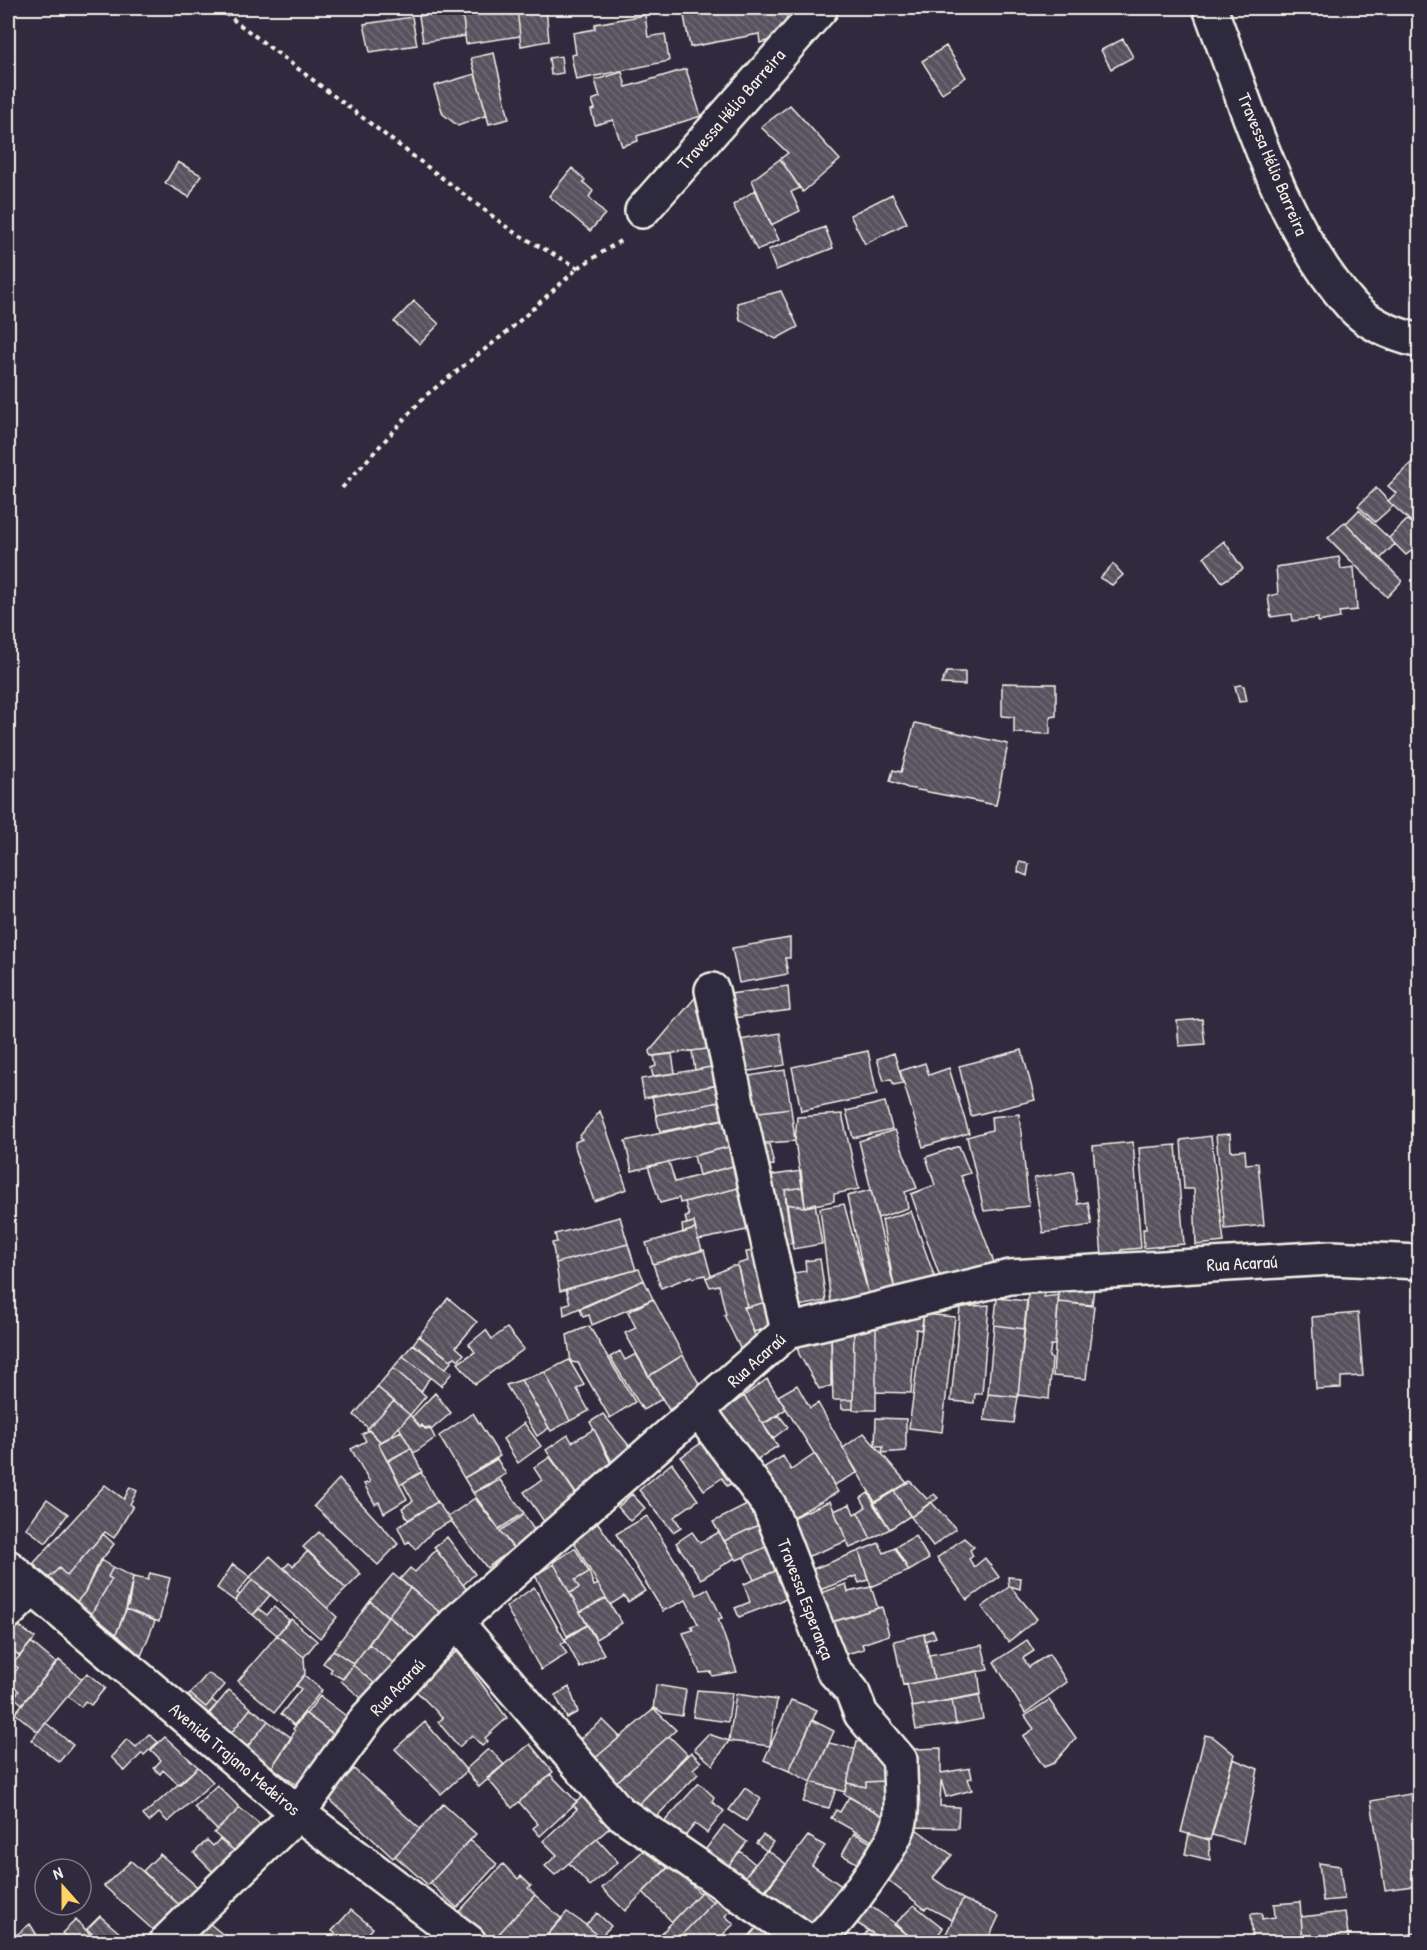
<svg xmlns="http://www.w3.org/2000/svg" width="1427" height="1950" font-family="'Patrick Hand',sans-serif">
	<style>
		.building { fill: url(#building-back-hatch); stroke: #f4f1e8; stroke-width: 1.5 }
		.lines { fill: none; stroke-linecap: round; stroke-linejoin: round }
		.minor-casing { stroke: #f4f1e8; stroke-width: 38 }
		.path { stroke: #f4f1e8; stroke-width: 4; stroke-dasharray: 4.5 4.5; stroke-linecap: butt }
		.minor { stroke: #2f2a3d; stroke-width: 33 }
		.labels { text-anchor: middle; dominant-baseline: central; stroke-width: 6; stroke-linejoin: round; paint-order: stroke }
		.street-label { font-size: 18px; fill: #f4f1e8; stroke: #2f2a3d }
	</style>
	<defs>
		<pattern id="building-back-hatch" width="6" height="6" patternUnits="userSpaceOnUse" patternTransform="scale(1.5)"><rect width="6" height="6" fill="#56525f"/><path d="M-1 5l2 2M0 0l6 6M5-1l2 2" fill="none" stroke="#6f6b76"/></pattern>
	</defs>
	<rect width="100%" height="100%" fill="#2f2a3d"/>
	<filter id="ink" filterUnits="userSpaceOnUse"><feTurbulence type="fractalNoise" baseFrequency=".0167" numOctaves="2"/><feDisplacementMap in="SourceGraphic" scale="12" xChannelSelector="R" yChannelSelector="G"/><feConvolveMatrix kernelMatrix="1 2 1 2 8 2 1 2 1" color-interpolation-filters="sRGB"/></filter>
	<g filter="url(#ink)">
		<path class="building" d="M470 8H517L520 36 466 44 462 9Z
			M517 8H546L549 41 521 46Z
			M725 8H785L790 34 760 43 759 34 690 47 684 16Z
			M462 9 465 36 423 42 419 16Z
			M645 15 648 37 665 34 669 61 576 80 571 55 576 54 573 33 595 29V24Z
			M412 17 417 45 370 52 364 24Z
			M1123 39 1133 57 1111 69 1101 50Z
			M946 46 966 77 942 93 922 61Z
			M494 53 509 119 489 124 471 58Z
			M561 56 563 73 551 75 549 58Z
			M686 69 701 116 637 136 638 141 622 146 613 120 595 125 591 110 595 109 592 100 600 97 595 80 622 72 626 87Z
			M475 74 487 115 458 126 443 114 434 86Z
			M790 105 840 160 803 192 780 159 788 153 761 127Z
			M780 159 800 188 791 192 800 211 771 225 752 180Z
			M178 162 201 175 189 197 165 183Z
			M572 168 585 180 583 182 593 191 589 197 605 214 590 231 549 196Z
			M755 190 779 240 757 250 733 205Z
			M892 194 907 223 865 244 850 215Z
			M825 227 833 248 776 270 768 250Z
			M781 291 798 327 776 339 740 320 737 303Z
			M414 301 439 324 420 344 394 322Z
			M1420 450V530L1388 501 1396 493 1388 486 1418 456Z
			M1376 488 1393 506 1375 522 1358 506Z
			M1359 510 1395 544 1380 559 1346 523Z
			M1407 520 1420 530V544L1406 555 1389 538Z
			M1345 522 1402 581 1387 597 1328 538Z
			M1224 541 1243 569 1222 582 1204 557Z
			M1339 557 1341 569 1354 567 1357 610 1339 612 1340 618 1318 622V618L1293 621 1292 614 1271 617 1268 596 1278 594 1276 567Z
			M1113 564 1123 575 1112 585 1100 578Z
			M947 672H965V685L941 684Z
			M1002 683 1056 684V716L1050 717V734L1014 733V717L1002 716Z
			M1240 685 1244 686 1247 701 1239 702 1235 686Z
			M915 723 1008 744 996 805 908 788 890 781 893 770 901 772Z
			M1019 862 1029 864 1027 876 1018 872Z
			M790 938V958H785L788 974 739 983 732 948Z
			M788 986 790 1010 727 1019 723 995Z
			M699 993 715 1048 651 1056 650 1051Z
			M1202 1019 1205 1044 1179 1046 1177 1021Z
			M780 1033 785 1065 733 1074 728 1042Z
			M713 1048 716 1066 695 1070 692 1051Z
			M1022 1050 1035 1100 971 1116 959 1066Z
			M868 1051 877 1095 801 1111 792 1067Z
			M894 1053 903 1083 894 1085 891 1079 884 1081 877 1059Z
			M672 1054 675 1073 653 1076 651 1068 656 1066 654 1056Z
			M925 1063 929 1075 949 1068 969 1133 923 1147 900 1071Z
			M716 1066 719 1085 644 1098 641 1079Z
			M785 1070 791 1108 744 1114 737 1078Z
			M717 1085 719 1102 656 1115 652 1096Z
			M719 1102 722 1119 660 1132 656 1115Z
			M885 1102 892 1129 853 1138 846 1111Z
			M791 1108 795 1141 750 1144 744 1114Z
			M600 1111 627 1189 594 1201 575 1147V1142L582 1139 579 1137Z
			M842 1114 859 1189 834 1194V1201L805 1207 795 1141 797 1117Z
			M1019 1114 1029 1206 984 1211 967 1137 992 1130 991 1117Z
			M725 1119 732 1146 632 1171 625 1141Z
			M895 1130 917 1188 905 1192 908 1208 878 1218 859 1141Z
			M1230 1134 1231 1151 1245 1150 1246 1164 1258 1163 1264 1225 1225 1229 1216 1135Z
			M1211 1136 1224 1242 1196 1245 1194 1189H1184L1181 1140Z
			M1133 1142 1141 1248 1121 1250V1255L1102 1257 1093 1146Z
			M750 1144H769L774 1165 764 1166Z
			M1176 1145 1184 1244 1144 1248 1143 1229H1146L1139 1148Z
			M732 1146 737 1165 699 1175 694 1156Z
			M959 1146 970 1173 961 1176 995 1265 942 1283 911 1194 935 1185 926 1157Z
			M669 1162 675 1182 737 1165 742 1187 680 1203 679 1198 660 1203 648 1166Z
			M801 1171 803 1187 785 1190 793 1243 772 1247 767 1176Z
			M1073 1171 1078 1204 1088 1202 1092 1225 1043 1233 1034 1178Z
			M742 1187 752 1229 698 1240 694 1222 687 1224 685 1217 689 1216 685 1202Z
			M803 1187 805 1207 786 1204 785 1190Z
			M871 1190 895 1291 869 1296 847 1196Z
			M815 1203 822 1244 793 1249 786 1204 805 1207Z
			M844 1204 869 1296 831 1304 820 1208Z
			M911 1211 936 1281 895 1291 882 1220Z
			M620 1217 628 1244 556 1263 552 1243 557 1242 555 1234Z
			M694 1222 695 1229 683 1233 682 1225Z
			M695 1229 702 1250 653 1264 646 1243Z
			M628 1244 636 1270 560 1291 556 1263Z
			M704 1250 711 1276 706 1278 705 1275 693 1278 692 1276 661 1288 653 1264Z
			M757 1250 770 1301 744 1308 747 1306 737 1264 748 1261 746 1252Z
			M820 1259 826 1301 788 1308 782 1275 806 1271 805 1261Z
			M732 1266H738L747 1306 744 1307 758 1344 741 1350 724 1315H726L719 1285 710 1287 706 1278Z
			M639 1269 644 1280 564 1315 563 1305 570 1303 566 1289Z
			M1095 1278 1092 1305 1058 1302 1060 1280Z
			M644 1280 653 1299 592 1325 589 1315 583 1317 580 1309Z
			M1029 1287 1045 1288 1044 1297 1059 1295 1055 1345H1051L1049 1357 1052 1359 1049 1399 1018 1395Z
			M448 1298 477 1322 456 1347 464 1354 459 1360 455 1357 450 1360 419 1336Z
			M997 1298 1027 1301 1024 1329 994 1325Z
			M653 1299 683 1355 649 1376 625 1333 636 1328 628 1312Z
			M770 1301 775 1320 768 1321 770 1327 754 1332 744 1308Z
			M1058 1302 1094 1306 1086 1379 1053 1376Z
			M989 1305 982 1394H975L974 1403 951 1401 960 1307Z
			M1358 1313 1363 1376 1341 1377V1388L1316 1389 1312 1317Z
			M924 1314 955 1317 942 1432 909 1428Z
			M924 1314 921 1330 916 1329 911 1393 876 1392V1321Z
			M876 1321V1410H853L854 1324Z
			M994 1325 1024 1329 1018 1397 988 1394Z
			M589 1326 635 1402 610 1418 578 1363 571 1362 567 1335Z
			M507 1328 524 1349 475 1384 458 1363 475 1352 469 1344 486 1330 492 1339Z
			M854 1331 853 1400H833L831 1332Z
			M831 1332V1386L819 1389 799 1354 795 1339Z
			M419 1336 452 1361 445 1369 413 1344Z
			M413 1344 452 1373 441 1386 403 1356Z
			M620 1351 625 1360 636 1354 662 1399 643 1410 610 1357Z
			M683 1355 701 1387 669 1410 649 1376Z
			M403 1356 430 1377 421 1392 393 1368Z
			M569 1360 584 1385 577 1389 589 1411 570 1421 545 1372Z
			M393 1368 426 1396 410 1415 377 1387Z
			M545 1372 570 1421 551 1431 521 1380Z
			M767 1379 786 1409 763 1424 744 1396Z
			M521 1380 549 1428 537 1436 506 1385Z
			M797 1385 810 1408 818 1403 857 1473 834 1485 778 1396Z
			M377 1387 394 1401 368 1428 354 1415Z
			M435 1393 451 1413 431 1430 425 1429 422 1425 420 1427 412 1417Z
			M988 1394 1018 1397 1014 1423 984 1420Z
			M744 1396 778 1446 753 1462 720 1413Z
			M841 1400H853V1409H842Z
			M394 1401 410 1415 389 1438 381 1442 367 1429Z
			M473 1413 500 1456 464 1478 439 1436Z
			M603 1414 631 1448 613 1464 590 1422Z
			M410 1415 420 1427 430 1428 435 1438 414 1453 399 1427Z
			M779 1415 788 1427 772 1439 763 1424Z
			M876 1418 906 1419V1451L882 1453 883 1446H875Z
			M524 1423 541 1446 518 1463 503 1439Z
			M594 1429 611 1464 577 1495 546 1450 568 1435 572 1442Z
			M369 1430 381 1442 378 1443 407 1499 384 1513 379 1502 375 1504 364 1484 370 1482 351 1449 366 1441 362 1434Z
			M401 1431 411 1448 387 1461 378 1443Z
			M864 1433 907 1483 875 1502 843 1448Z
			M707 1439 736 1481 727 1486 722 1478 704 1490 681 1457Z
			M411 1448 422 1472 400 1485 388 1461Z
			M815 1454 838 1492 787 1520 758 1471 783 1456 791 1470Z
			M550 1457 578 1497 545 1523 524 1492 542 1480 534 1468Z
			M497 1459 506 1474 473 1493 464 1478Z
			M672 1463 698 1500 674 1517 681 1527 673 1532 639 1490Z
			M421 1472 437 1502 408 1520 402 1508 413 1501 403 1483Z
			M339 1479 398 1544 378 1565 314 1506Z
			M500 1480 524 1513 499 1529 473 1493Z
			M910 1481 927 1499 934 1494 938 1498 911 1517 894 1491Z
			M105 1485 124 1499 130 1487 137 1491 130 1504 133 1506 120 1528 114 1538 105 1532 67 1576 59 1568 49 1578 33 1564Z
			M894 1491 910 1516 890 1529 873 1504Z
			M868 1493 890 1529 871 1539 858 1512 866 1507 861 1498Z
			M632 1494 645 1508 630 1521 618 1507Z
			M475 1498 513 1548 487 1568 448 1517Z
			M47 1499 68 1514 46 1543 26 1528Z
			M830 1501 847 1541 804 1558 787 1520Z
			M437 1502 451 1521 433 1531 416 1549 409 1541 406 1544 398 1527Z
			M931 1502 956 1529 933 1546 911 1517Z
			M751 1503 765 1522 724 1541 713 1522Z
			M850 1504 854 1514 858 1512 871 1539 850 1548 834 1511Z
			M524 1515 537 1534 516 1551 500 1531Z
			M647 1516 697 1595 708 1589 722 1618 718 1619 737 1672 712 1676 711 1672 700 1673 683 1633 693 1630 691 1626 698 1624 686 1600 663 1611 616 1534Z
			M765 1522 775 1543 737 1560 724 1541Z
			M598 1523 645 1591 628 1602 624 1596 610 1605 574 1542Z
			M319 1532 361 1574 346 1589 303 1547Z
			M692 1532 700 1543 719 1532 735 1558 701 1579 676 1543Z
			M103 1534 114 1544 96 1567 85 1592 75 1604 49 1578 59 1568 67 1576Z
			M915 1536 929 1559 909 1571 895 1547Z
			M447 1537 475 1574 463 1585 434 1547Z
			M964 1538 974 1547 970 1550 973 1556 969 1559 974 1567 985 1558 999 1577 967 1600 937 1558Z
			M879 1543 884 1553 895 1548 909 1571 871 1587 859 1551Z
			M770 1545 780 1569 754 1580 744 1557Z
			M575 1548 589 1572 575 1580 579 1588 570 1593 553 1562Z
			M436 1550 468 1591 443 1615 400 1579 410 1568 415 1572Z
			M308 1551 346 1589 327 1608 284 1568 289 1563 293 1566Z
			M859 1551 868 1580 859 1583 856 1576 820 1590 813 1569Z
			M270 1556 337 1617 320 1638 250 1577Z
			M101 1560 113 1567 108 1577 112 1579 91 1614 75 1604 85 1592Z
			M233 1564 250 1577 237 1593 240 1595 235 1601 217 1588Z
			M554 1564 587 1625 567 1636 535 1575Z
			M113 1567 133 1577 129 1603 116 1634 91 1614 112 1579 108 1577Z
			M780 1569 791 1597 739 1617 735 1608 750 1602 744 1584Z
			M589 1572 594 1586 598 1584 606 1598 580 1612 570 1593 579 1588 575 1580Z
			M150 1573 170 1578 159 1622 126 1609 133 1577 148 1580Z
			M393 1574 410 1588 388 1616 370 1601Z
			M1008 1577 1021 1578 1020 1589 1010 1586 1037 1619 1008 1642 982 1607 1009 1587Z
			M252 1580 270 1595 253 1615 235 1601Z
			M846 1584 848 1592 871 1587 878 1608 828 1623 813 1596Z
			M534 1587 566 1642 561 1644 567 1654 541 1670 506 1607Z
			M410 1588 443 1615 420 1642 388 1616Z
			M606 1598 622 1623 596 1639 580 1612Z
			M370 1601 388 1617 354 1664 333 1650Z
			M274 1607 289 1620 277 1635 253 1615 259 1609 267 1615Z
			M882 1607 889 1635 862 1644 864 1649 835 1657 826 1624Z
			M126 1609 155 1621 141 1656 116 1634Z
			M388 1617 419 1641 405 1657 401 1654 393 1663 369 1644Z
			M291 1619 317 1641 304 1657 277 1635Z
			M10 1620 35 1638 20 1656 8 1647V1623Z
			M587 1625 604 1654 580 1668 565 1639Z
			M933 1630 936 1637 925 1641 924 1634Z
			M924 1634 934 1679 903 1685 894 1641Z
			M277 1635 304 1657 305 1674 275 1712 238 1681Z
			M1027 1640 1034 1651 1023 1658 1029 1667 1049 1654 1067 1682 1025 1713 994 1662Z
			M31 1642 56 1663 22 1704 14 1697 19 1691 8 1681 18 1668 13 1664Z
			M369 1644 397 1666 380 1688 353 1665Z
			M982 1645 988 1670 934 1679 929 1655Z
			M333 1650 354 1664 343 1679 330 1672 332 1669 323 1663Z
			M457 1651 507 1718 485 1738 488 1741 482 1746 472 1735 459 1747 438 1722 443 1718 413 1688 425 1674 428 1677Z
			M59 1660 82 1679 38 1732 15 1713Z
			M353 1665 380 1688 367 1703 341 1681Z
			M978 1671 981 1694 912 1707 907 1684Z
			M87 1673 105 1688 91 1705 85 1701 81 1707 68 1696Z
			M208 1673 225 1685 206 1707 190 1694Z
			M304 1675 322 1690 294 1725 281 1714 301 1689 296 1685Z
			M656 1685 686 1690 682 1716 663 1713 655 1708 653 1710Z
			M569 1687 578 1712 567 1718 555 1695Z
			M229 1690 251 1708 228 1737 205 1719Z
			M697 1690 732 1693 728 1722 693 1717Z
			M190 1694 206 1707 212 1700 217 1704 208 1714 193 1702 189 1706 183 1702Z
			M736 1694 777 1700 770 1746 729 1741Z
			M979 1695 983 1719 956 1724 952 1700Z
			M320 1696 350 1719 336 1736 306 1714Z
			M791 1700 817 1710 789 1771 764 1760Z
			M952 1700 956 1724 916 1730 912 1707Z
			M1049 1700 1076 1738 1054 1763 1044 1767 1023 1736 1034 1729 1025 1716Z
			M251 1708 268 1721 245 1750 228 1737Z
			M654 1709 676 1730 612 1786 588 1764Z
			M305 1713 336 1736 298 1786 272 1767 295 1731 293 1729Z
			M603 1720 620 1737 587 1765 570 1747Z
			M812 1720 834 1731 811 1782 789 1771Z
			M268 1721 292 1738 272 1767 247 1747Z
			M425 1722 467 1771 441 1794 395 1749Z
			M46 1723 73 1745 59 1762 31 1740Z
			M149 1734 158 1742 144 1755 142 1753 125 1771 111 1757 127 1739 136 1747Z
			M708 1734 729 1741 713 1765 694 1749Z
			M1205 1735 1213 1737 1234 1754 1210 1840 1181 1832Z
			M669 1736 687 1754 636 1807 612 1786Z
			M165 1737 198 1767 179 1785 163 1770 160 1774 154 1768 161 1760 151 1750Z
			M857 1741 882 1747 883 1781 866 1782V1787L847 1783Z
			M829 1743 855 1749 845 1792 811 1782Z
			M530 1744 553 1772 512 1808 487 1778Z
			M941 1748V1773L970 1768 972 1778 968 1779 972 1790 946 1797 941 1780 940 1806 959 1807 958 1828 913 1827 916 1749Z
			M487 1750 492 1751 504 1765 479 1787 465 1770Z
			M691 1752 701 1762 693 1769 698 1774 652 1821 636 1807Z
			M1233 1759 1258 1769 1243 1843 1212 1835Z
			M198 1767 213 1782 168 1822 159 1813 149 1822 143 1815Z
			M354 1769 420 1829 393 1858 327 1797Z
			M550 1774 577 1802 540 1836 533 1828 538 1824 519 1802Z
			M883 1781 885 1817 844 1794 847 1783 866 1787V1782Z
			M811 1782 836 1789 829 1808 803 1802Z
			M699 1783 714 1797 712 1802 724 1811 707 1833 695 1824 682 1840 664 1822Z
			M217 1785 240 1808 217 1830 194 1807Z
			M745 1788 761 1799 746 1821 729 1810Z
			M1415 1793 1420 1806V1885L1385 1890 1371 1801Z
			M582 1797 614 1824 555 1875 545 1866 557 1855 543 1841 577 1809 573 1805Z
			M849 1797 885 1817 874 1842 831 1818 836 1810 840 1812Z
			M443 1804 476 1834 428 1885 395 1856Z
			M240 1808 264 1828 237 1853 214 1833Z
			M724 1825 747 1842 722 1874 699 1858Z
			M913 1827 952 1855 933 1878 963 1899 952 1920 928 1907 925 1909 881 1875Z
			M854 1833 873 1844 862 1866 842 1855Z
			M1189 1834 1209 1840 1210 1860 1185 1854Z
			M763 1835 773 1842 767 1851 756 1843Z
			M808 1836 825 1846 812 1865 847 1890 810 1937 763 1895Z
			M220 1839 237 1853 218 1877 194 1853 207 1840 213 1846Z
			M597 1839 618 1862 590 1886 569 1863Z
			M470 1840 497 1864 457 1908 430 1883Z
			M645 1849 668 1867 625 1911 602 1888Z
			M767 1850 786 1864 757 1900 738 1885Z
			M740 1851 755 1864 738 1885 722 1874Z
			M160 1854 203 1892 186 1911 143 1871Z
			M131 1861 186 1911 161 1937 104 1886Z
			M1319 1863 1340 1866 1344 1899 1323 1901Z
			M503 1864 518 1879 521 1876 531 1886 528 1888 535 1895 491 1942 458 1913Z
			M671 1865 700 1893 672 1922 643 1892Z
			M701 1892 713 1902 675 1942H663L658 1937Z
			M535 1895 562 1919 541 1942H491Z
			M718 1897 734 1908 725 1916 734 1924 715 1942H675Z
			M963 1899 999 1916 987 1942 982 1940 981 1942H942Z
			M862 1900 893 1922 916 1942H886L849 1918Z
			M1300 1902 1303 1942H1253L1251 1914 1262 1913V1919L1275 1917 1274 1904Z
			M914 1905 943 1928 933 1942H916L894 1925Z
			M351 1910 373 1928 361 1942H347L332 1931Z
			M567 1912 586 1925 600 1937 595 1942H541Z
			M1345 1912 1349 1942H1303L1301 1917Z
			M597 1913 611 1926 600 1937 586 1925Z
			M100 1916 130 1942H102L87 1929Z
			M204 1919 232 1942H191L186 1937Z
			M76 1920 93 1937 88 1942H68L70 1940 62 1933Z
			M30 1924 40 1940 37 1942H20L15 1936Z
			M759 1925 772 1934 765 1942H744Z
			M868 1930 886 1942H860Z
			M388 1933 398 1942H380Z
			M1416 1933 1418 1942H1405L1403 1936Z
			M1390 1934 1391 1942H1352L1351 1940Z
			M1177 1937V1942H1160V1938Z"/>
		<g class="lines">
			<defs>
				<path id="minor" d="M1210 8C1247 105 1280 226 1351 305 1369 325 1394 335 1420 341
					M642 211 821 8
					M712 990 788 1331
					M699 1411 769 1505 833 1670 852 1691 861 1714 900 1760C899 1778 904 1809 899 1825 891 1852 837 1924 816 1942
					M8 1567 298 1813 469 1942
					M8 1612 32 1589
					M456 1622 619 1812 809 1942
					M166 1942 298 1813 367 1718 456 1622 788 1331 1010 1277 1331 1258 1420 1262"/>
			</defs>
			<use href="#minor" class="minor-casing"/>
			<path class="path" d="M218 8 512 231 578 268
				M342 488 425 396 507 332 578 268 623 239"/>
			<use href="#minor" class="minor"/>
		</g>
	</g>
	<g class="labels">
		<g class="street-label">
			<text transform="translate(731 109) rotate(-49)">Travessa Hélio Barreira</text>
			<text transform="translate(1273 164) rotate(67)">Travessa Hélio Barreira</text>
			<text transform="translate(1242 1263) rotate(-3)">Rua Acaraú</text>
			<text transform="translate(756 1360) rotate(-42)">Rua Acaraú</text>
			<text transform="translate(806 1599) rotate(69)">Travessa Esperança</text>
			<text transform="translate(397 1687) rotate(-47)">Rua Acaraú</text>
			<text transform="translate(235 1759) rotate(40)">Avenida Trajano Medeiros</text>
		</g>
	</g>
	<rect width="1427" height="1950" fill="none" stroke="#2f2a3d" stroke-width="30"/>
	<rect x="15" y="15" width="1397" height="1920" fill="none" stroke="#f4f1e8" stroke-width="2" filter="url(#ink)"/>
	<g transform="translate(63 1887) rotate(339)"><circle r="28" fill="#2f2a3d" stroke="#7e7a81" stroke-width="1.5"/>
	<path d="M0-4.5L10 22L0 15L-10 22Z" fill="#ffd166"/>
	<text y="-9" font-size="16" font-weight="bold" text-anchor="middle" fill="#f4f1e8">N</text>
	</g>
</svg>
